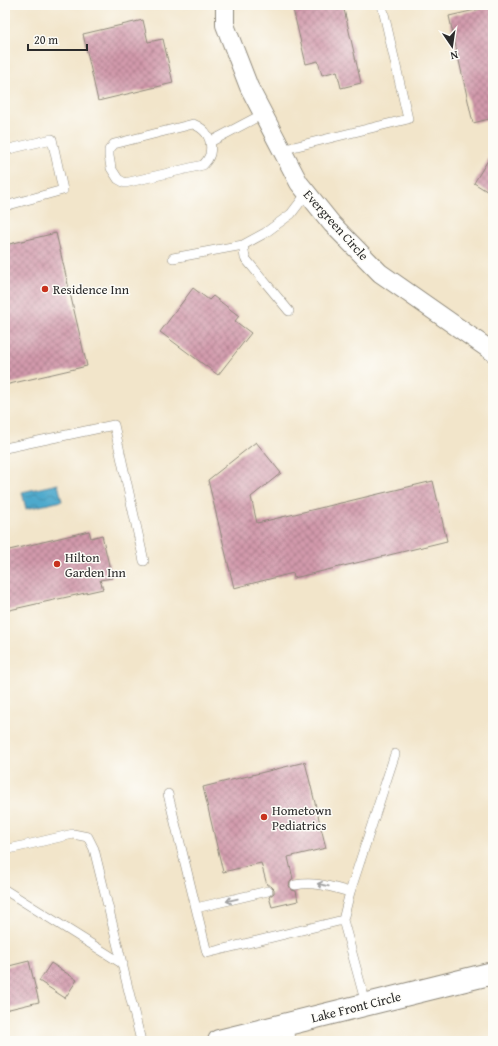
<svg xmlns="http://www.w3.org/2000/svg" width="498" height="1046" font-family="'Gentium Book Plus',serif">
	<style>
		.water { fill: url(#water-waves); stroke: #3c6a7c }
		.building { fill: url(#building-cross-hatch) }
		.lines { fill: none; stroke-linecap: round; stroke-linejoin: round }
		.service-casing { stroke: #8e887a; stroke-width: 10 }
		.minor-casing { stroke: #8e887a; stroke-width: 20 }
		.tertiary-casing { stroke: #8e887a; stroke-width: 24 }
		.service { stroke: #fff; stroke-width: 9 }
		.minor { stroke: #fff; stroke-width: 18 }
		.tertiary { stroke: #fff; stroke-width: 22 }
		.oneway { stroke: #a0a0a0 }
		.poi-dot { fill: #c8321e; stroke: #fdfcf7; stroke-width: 1.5 }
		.labels { text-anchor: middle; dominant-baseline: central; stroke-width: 3; stroke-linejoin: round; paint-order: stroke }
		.street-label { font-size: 13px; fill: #2b2b2b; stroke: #fdfcf7 }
		.poi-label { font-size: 13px; fill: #2b2b2b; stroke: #fdfcf7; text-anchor: start }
	</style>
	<defs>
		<pattern id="water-waves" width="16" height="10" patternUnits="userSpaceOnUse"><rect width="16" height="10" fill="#4ea9cc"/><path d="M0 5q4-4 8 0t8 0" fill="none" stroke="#418aa6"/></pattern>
		<pattern id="building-cross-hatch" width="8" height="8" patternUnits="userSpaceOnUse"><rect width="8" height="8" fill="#d199ab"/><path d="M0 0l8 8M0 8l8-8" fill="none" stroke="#aa7d8b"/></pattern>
	</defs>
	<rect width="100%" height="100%" fill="#fdfcf7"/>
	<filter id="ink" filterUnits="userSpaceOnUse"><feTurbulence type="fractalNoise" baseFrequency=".025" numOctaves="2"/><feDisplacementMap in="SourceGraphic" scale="8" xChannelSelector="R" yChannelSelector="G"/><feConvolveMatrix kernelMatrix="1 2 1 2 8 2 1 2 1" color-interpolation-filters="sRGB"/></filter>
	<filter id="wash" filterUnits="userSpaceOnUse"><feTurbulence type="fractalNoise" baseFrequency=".012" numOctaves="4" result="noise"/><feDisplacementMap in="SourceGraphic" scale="16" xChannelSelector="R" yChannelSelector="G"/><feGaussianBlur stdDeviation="0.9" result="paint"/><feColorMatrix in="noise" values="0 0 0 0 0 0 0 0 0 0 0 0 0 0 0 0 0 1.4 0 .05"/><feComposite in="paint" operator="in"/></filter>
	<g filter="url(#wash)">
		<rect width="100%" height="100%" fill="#f2e5ca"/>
		<path class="water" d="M58 484 62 501 26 509 22 492Z"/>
		<g id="blocks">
			<path class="building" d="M292 5H343L361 83 341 88 337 71 322 75 318 61 306 64Z
				M493 6V118L473 123 449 16Z
				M143 20 148 42 163 39 173 83 98 101 83 34Z
				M493 152V195L474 183Z
				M56 233 87 366 5 385V245Z
				M193 288 209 300 213 296 239 316 235 321 251 333 218 375 160 332Z
				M256 442 281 473 251 497 257 523 433 481 447 541 294 578 293 573 234 588 208 480Z
				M89 531 91 538 102 535 112 578 100 580 103 589 5 611V551Z
				M305 762 326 848 288 857 293 879 290 882 289 886 292 890 296 891 298 901 272 907 269 897 274 893V889L270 885H267L261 863 223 872 203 787Z
				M29 961 39 1002 5 1010V967Z
				M51 963 77 980 65 998 39 981Z"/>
		</g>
	</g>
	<g filter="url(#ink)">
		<use href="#blocks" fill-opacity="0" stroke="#8e887a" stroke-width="1"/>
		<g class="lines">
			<defs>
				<path id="service" d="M193 124C206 129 213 139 210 154 209 158 206 162 203 165L125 183 118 179 111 168 109 156V150L114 144Z
					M210 142 263 114
					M5 150 52 139 63 190 5 206
					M281 150 408 119 382 5
					M243 245 245 258 289 311
					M173 258 243 245 265 233 291 214 307 193
					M5 448 114 425 144 561
					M168 794 207 953 343 920
					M5 850 73 834 88 837 94 849 141 1041
					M295 885C315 881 331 887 350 892
					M5 890 123 964
					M196 908 268 891
					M366 1004 343 920 350 892 395 754
					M286 1024 291 1041"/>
				<path id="minor" d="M225 5V25L249 87 299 183 332 224 380 273 493 352"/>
				<path id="tertiary" d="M219 1041 493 973"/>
			</defs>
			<use href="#service" class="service-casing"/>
			<use href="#minor" class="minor-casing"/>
			<use href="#tertiary" class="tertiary-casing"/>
			<use href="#service" class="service"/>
			<use href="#minor" class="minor"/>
			<use href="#tertiary" class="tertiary"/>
		</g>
		<defs><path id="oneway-shaft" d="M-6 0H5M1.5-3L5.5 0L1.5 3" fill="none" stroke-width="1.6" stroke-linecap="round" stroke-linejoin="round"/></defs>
		<g class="oneway">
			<use href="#oneway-shaft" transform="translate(323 885) rotate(-167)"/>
			<use href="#oneway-shaft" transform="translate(232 900) rotate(167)"/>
		</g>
	</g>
	<g class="poi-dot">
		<circle cx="45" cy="289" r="4"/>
		<circle cx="57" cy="564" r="4"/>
		<circle cx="264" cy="817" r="4"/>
	</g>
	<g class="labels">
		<g class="street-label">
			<text transform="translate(336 225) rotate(48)">Evergreen Circle</text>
			<text transform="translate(356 1007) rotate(-14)">Lake Front Circle</text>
		</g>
		<g class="poi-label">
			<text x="53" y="289">Residence Inn</text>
			<text x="65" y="557">Hilton<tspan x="65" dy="15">Garden Inn</tspan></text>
			<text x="272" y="810">Hometown<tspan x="272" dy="15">Pediatrics</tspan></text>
		</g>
	</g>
	<rect width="498" height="1046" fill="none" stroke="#fdfcf7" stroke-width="20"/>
	<g transform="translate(452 46) rotate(167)" stroke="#fdfcf7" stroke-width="3" paint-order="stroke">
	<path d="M0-3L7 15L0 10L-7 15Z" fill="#2b2b2b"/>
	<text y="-6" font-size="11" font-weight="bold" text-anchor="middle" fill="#2b2b2b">N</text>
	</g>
	<path d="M28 44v6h59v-6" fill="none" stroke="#2b2b2b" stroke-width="2"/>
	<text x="34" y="44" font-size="12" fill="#2b2b2b" stroke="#fdfcf7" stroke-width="3" paint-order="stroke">20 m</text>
</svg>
